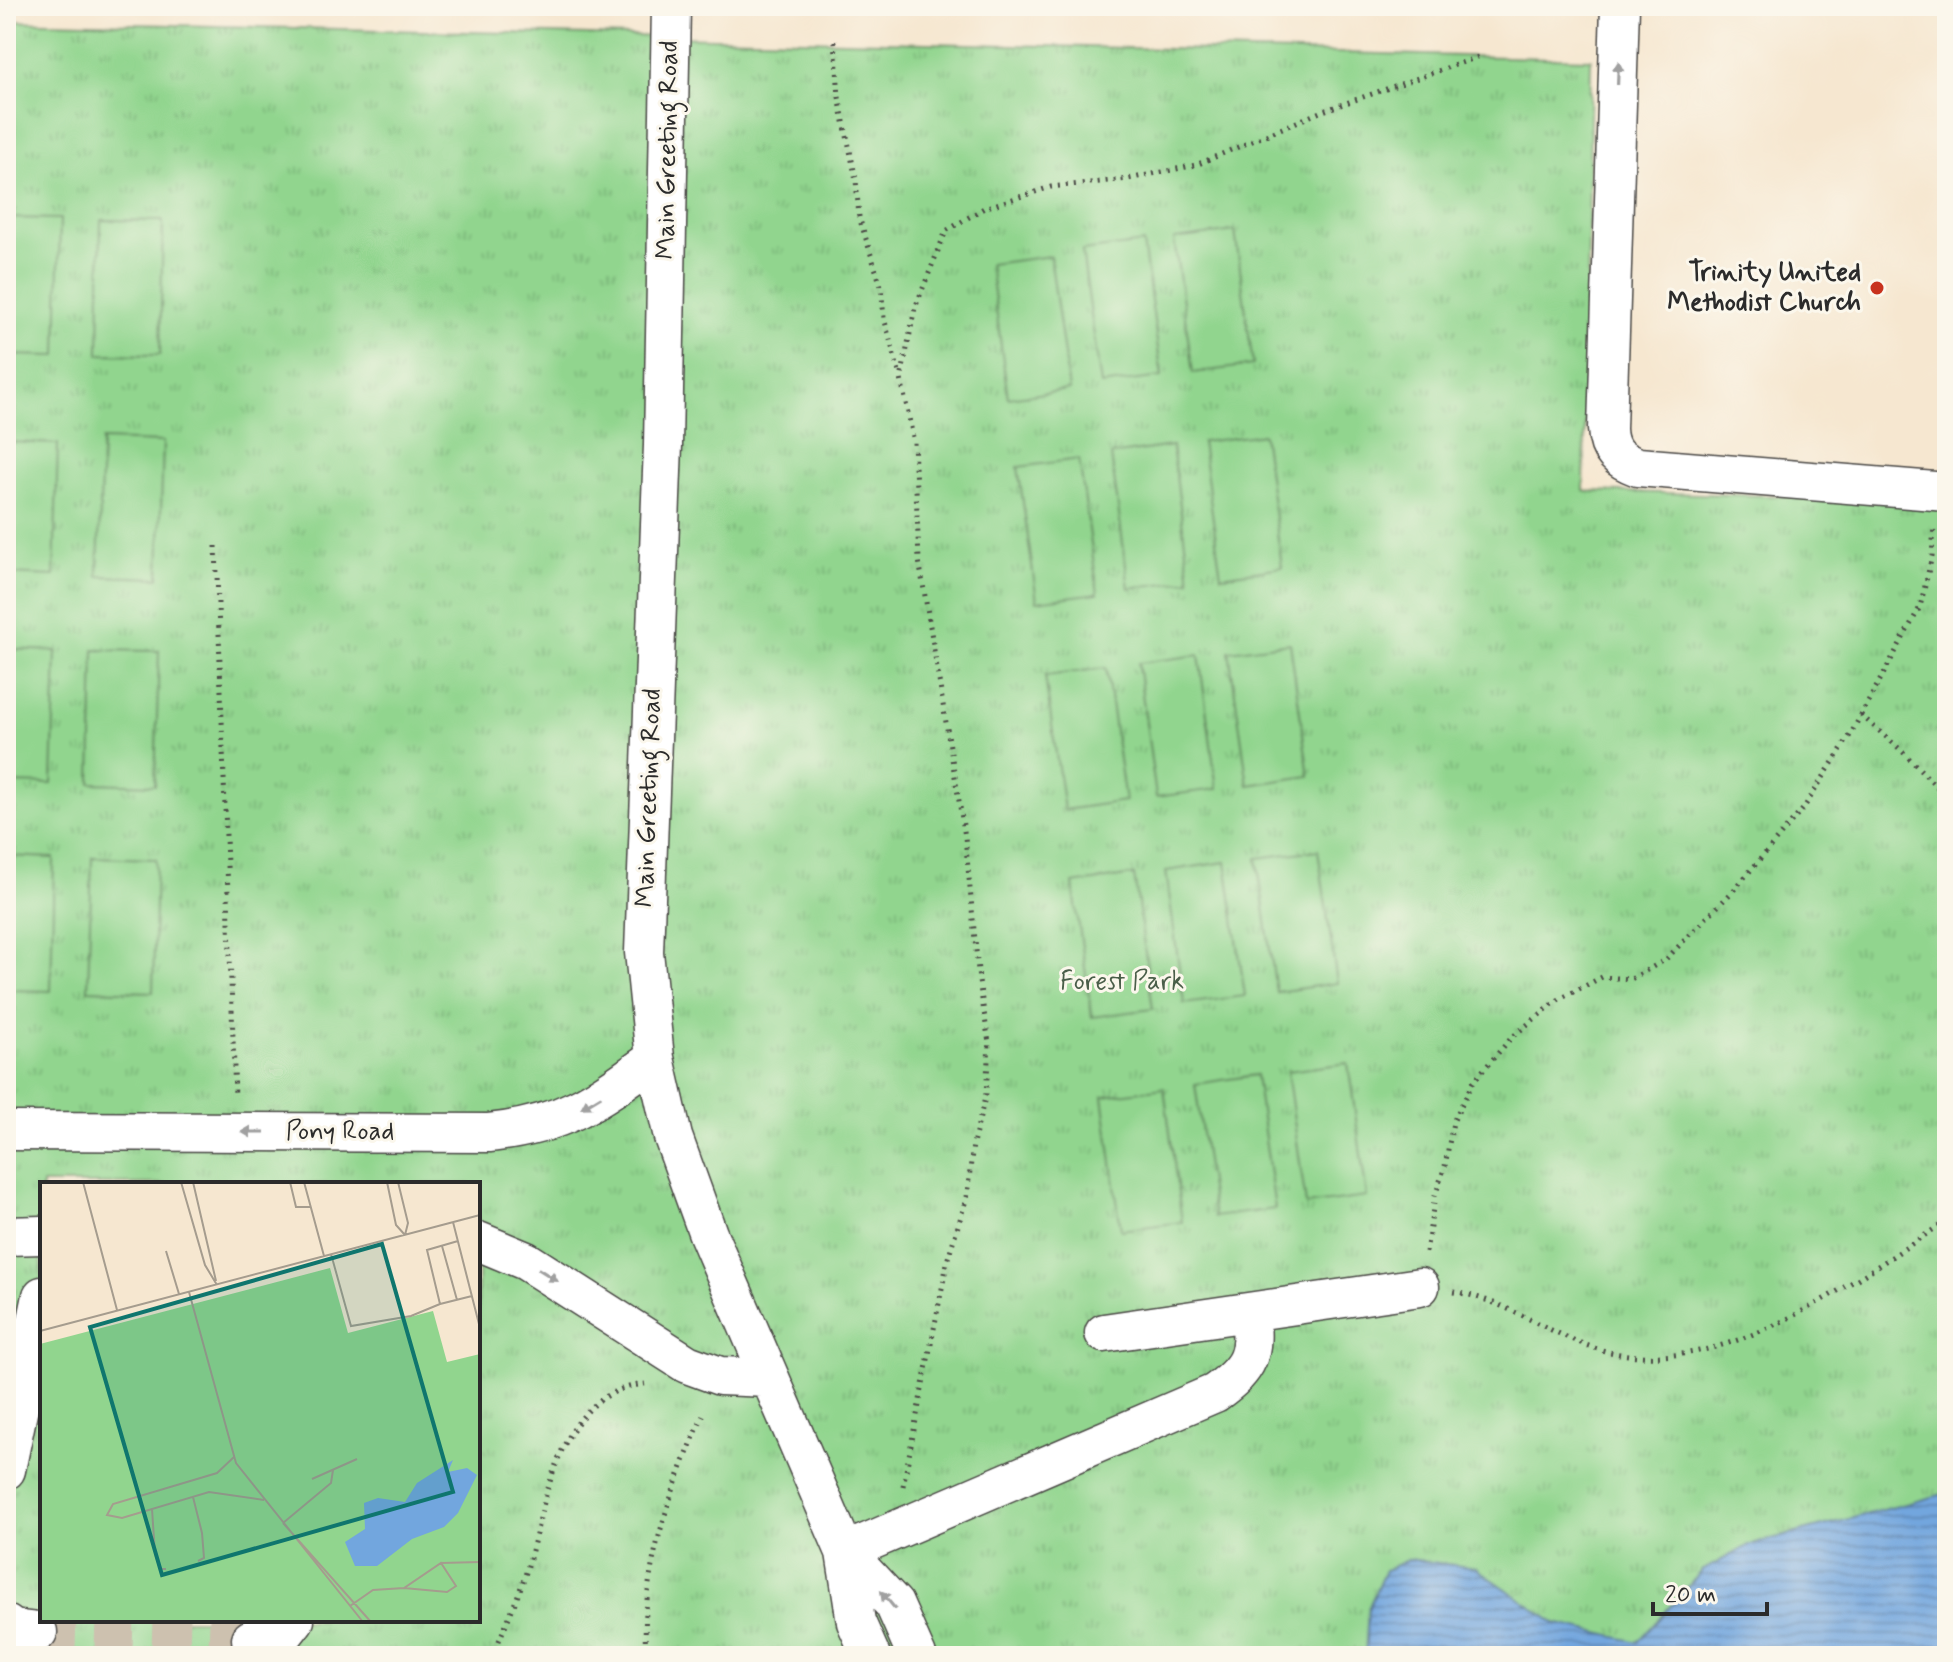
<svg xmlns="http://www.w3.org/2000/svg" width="1953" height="1662" font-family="Mynerve,sans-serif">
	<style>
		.park { fill: url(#park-tufts); stroke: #5e805c; stroke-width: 2; fill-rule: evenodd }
		.pitch { fill: #91d58e; stroke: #5e805c; stroke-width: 2 }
		.water { fill: url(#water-rules); stroke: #4e6884; stroke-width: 2 }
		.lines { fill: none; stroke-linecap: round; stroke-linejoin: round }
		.minor-tunnel { stroke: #cdc1af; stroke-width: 38; stroke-dasharray: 38 19; stroke-linecap: butt }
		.minor-casing { stroke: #494744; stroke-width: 41 }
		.path { stroke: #494744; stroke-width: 5; stroke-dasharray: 2 6; stroke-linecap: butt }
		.minor { stroke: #fff; stroke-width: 38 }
		.oneway { fill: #a0a0a0 }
		.poi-dot { fill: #c8321e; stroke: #fbf7ec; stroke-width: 3 }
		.labels { text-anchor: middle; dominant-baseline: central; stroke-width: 6; stroke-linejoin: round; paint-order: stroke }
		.street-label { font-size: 26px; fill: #2b2b2b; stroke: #fbf7ec }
		.poi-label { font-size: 26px; font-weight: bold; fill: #2b2b2b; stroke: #fbf7ec; text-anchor: end }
		.park-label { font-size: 26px; fill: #4a5e49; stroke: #fbf7ec }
		.inset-road { fill: none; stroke: #a59c8e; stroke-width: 2 }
		.view { fill: #0f766e; fill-opacity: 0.15; stroke: #0f766e; stroke-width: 4 }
		.inset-edge { fill: none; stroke: #2b2b2b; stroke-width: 4 }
	</style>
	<defs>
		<pattern id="park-tufts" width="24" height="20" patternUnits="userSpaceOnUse" patternTransform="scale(2)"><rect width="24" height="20" fill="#91d58e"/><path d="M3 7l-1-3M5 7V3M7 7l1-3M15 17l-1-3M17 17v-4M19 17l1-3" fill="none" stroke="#7db77b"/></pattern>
		<pattern id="water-rules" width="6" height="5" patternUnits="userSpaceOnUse" patternTransform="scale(2)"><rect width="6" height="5" fill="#72a6de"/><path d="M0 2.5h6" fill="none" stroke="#5e87b4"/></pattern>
	</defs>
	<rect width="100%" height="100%" fill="#fbf7ec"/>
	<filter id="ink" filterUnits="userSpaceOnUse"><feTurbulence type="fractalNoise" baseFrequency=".0125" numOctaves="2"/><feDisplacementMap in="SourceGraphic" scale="16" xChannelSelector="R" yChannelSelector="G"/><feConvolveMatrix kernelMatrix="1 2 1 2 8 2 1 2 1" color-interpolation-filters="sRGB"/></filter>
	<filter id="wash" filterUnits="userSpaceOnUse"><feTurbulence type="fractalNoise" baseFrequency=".006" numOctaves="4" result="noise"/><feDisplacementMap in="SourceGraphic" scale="32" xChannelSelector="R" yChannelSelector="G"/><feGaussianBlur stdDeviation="1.8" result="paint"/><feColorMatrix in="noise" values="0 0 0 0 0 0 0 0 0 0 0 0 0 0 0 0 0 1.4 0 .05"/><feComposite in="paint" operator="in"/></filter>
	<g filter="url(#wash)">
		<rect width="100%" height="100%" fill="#f6e7d0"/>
		<path class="park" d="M6 21 1591 59 1584 491 1947 500V1656H6ZM42 1184H478V1620H42Z"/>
		<path class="pitch" d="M6 218 60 219 57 356 6 355Z
			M101 220 163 221 160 355 99 354Z
			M1235 231 1253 365 1193 373 1174 239Z
			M1143 243 1162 377 1101 385 1082 251Z
			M1050 256 1069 390 1008 398 990 264Z
			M1263 434 1282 567 1221 576 1202 442Z
			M102 440 163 442 159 578 98 576Z
			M6 442 58 444 54 576 6 574Z
			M1172 446 1190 580 1129 588 1111 455Z
			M1079 459 1098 593 1037 601 1018 467Z
			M1290 643 1309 776 1248 785 1229 651Z
			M6 649 56 651 52 784 6 783Z
			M94 650 159 651 155 785 91 783Z
			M1199 655 1217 789 1156 797 1138 663Z
			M1106 668 1125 801 1064 810 1045 676Z
			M1318 850 1337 983 1276 992 1257 858Z
			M6 856 54 858 51 991 6 990Z
			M92 857 156 859 153 992 88 990Z
			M1226 862 1245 996 1184 1004 1166 871Z
			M1134 875 1153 1009 1092 1017 1073 884Z
			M1348 1063 1367 1197 1306 1205 1287 1071Z
			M1256 1075 1275 1209 1214 1217 1195 1084Z
			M1164 1088 1182 1222 1121 1230 1103 1096Z"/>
		<path class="water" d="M1947 1493V1656H1365L1368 1609 1385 1570 1409 1559 1476 1568 1555 1623 1638 1642 1702 1571 1747 1546Z"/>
	</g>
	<g filter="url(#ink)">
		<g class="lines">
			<path class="minor-tunnel" d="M38 1632 251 1639"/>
			<defs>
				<path id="minor" d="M671 6 663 445 644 952 655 1058 673 1137 708 1234 845 1552 856 1622 871 1656
					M1620 6 1607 429C1608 451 1618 460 1638 467L1947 492
					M6 1131 489 1133C564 1125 596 1101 655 1058
					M6 1236 42 1235
					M478 1241 526 1261 687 1364 720 1376 769 1378
					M1104 1333 1420 1287
					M6 1470 42 1296
					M845 1552 1215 1393C1250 1368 1255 1354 1250 1312
					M845 1552 894 1604 917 1656
					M6 1624 13 1629 38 1632
					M251 1639H280L295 1620"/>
			</defs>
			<use href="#minor" class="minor-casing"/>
			<path class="path" d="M835 41 839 97 856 180 859 217 881 286 884 318 900 376
				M216 546 235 1097
				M1861 715 1901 750 1947 797
				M1426 1252 1435 1196 1445 1166 1453 1122 1473 1082 1512 1037 1558 1000 1602 977 1631 979 1665 960 1733 891 1803 809 1849 737 1920 607 1932 556 1934 526
				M1454 1292C1514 1301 1561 1345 1620 1354 1737 1372 1853 1280 1947 1221
				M903 1486 948 1258 967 1197 973 1144 986 1094 989 1043 979 981 965 837 919 560 914 442 901 379 915 308 946 231 984 208 1051 187 1128 179 1196 165 1320 112 1481 56
				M493 1656C504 1627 518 1599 527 1569 547 1501 556 1393 645 1384
				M646 1656C640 1569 671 1490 705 1411"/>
			<use href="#minor" class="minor"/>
		</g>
		<defs><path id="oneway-solid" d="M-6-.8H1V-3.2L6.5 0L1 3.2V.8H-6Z" transform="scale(2)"/></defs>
		<g class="oneway">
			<use href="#oneway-solid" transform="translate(1618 73) rotate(-88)"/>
			<use href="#oneway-solid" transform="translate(591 1102) rotate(149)"/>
			<use href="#oneway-solid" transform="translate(253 1132) rotate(-180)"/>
			<use href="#oneway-solid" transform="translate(548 1275) rotate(32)"/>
			<use href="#oneway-solid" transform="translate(888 1600) rotate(-129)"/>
		</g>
	</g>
	<circle class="poi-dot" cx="1877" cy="288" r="8"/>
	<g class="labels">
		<g class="street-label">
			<text transform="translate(668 150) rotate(-89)">Main Greeting Road</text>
			<text transform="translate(649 798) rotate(-88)">Main Greeting Road</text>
			<text x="340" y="1132">Pony Road</text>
		</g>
		<g class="poi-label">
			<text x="1861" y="273">Trinity United<tspan x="1861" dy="30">Methodist Church</tspan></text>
		</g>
		<g class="park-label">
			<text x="1122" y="982">Forest Park</text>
		</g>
	</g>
	<g transform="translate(40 1182)">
		<rect width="440" height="440" fill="#f6e7d0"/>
		<path d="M290 86 308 151 393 129 407 180 440 172V440H0V162Z" fill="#91d58e"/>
		<path d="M413 278 408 290 427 286 437 293 418 331 404 345 372 357 337 384H315L305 360 325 347 324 321 338 316 365 320 377 301Z" fill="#72a6de"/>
		<path class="inset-road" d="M43 0 77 128M141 0 165 83 177 103M153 0 176 99M250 0 256 25H270M264 0 284 74M347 0 356 43 365 53M358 0 368 41 365 53M413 40 440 146M418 59 387 68 400 122 432 114M402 64 417 118M126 69 139 112M291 72 311 144 371 134 400 122M149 110 196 281 323 440M0 149 440 33M194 275 177 291 73 322 67 333 82 336 169 310 224 318M272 297 317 277M153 315 162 351 164 376 158 379M112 327 115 372 120 387H126M243 341 331 440M243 341 291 301 293 288M401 381 440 380M310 424 333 408 364 406 401 381 416 404 407 410 364 406"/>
		<path class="view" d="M342 62 413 310 122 393 50 145Z"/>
		<rect width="440" height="440" class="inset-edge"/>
	</g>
	<rect width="1953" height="1662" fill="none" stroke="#fbf7ec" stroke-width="32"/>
	<path d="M1653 1602v12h114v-12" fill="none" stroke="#2b2b2b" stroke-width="4"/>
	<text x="1665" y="1602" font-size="24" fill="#2b2b2b" stroke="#fbf7ec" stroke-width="6" paint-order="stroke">20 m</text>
</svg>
